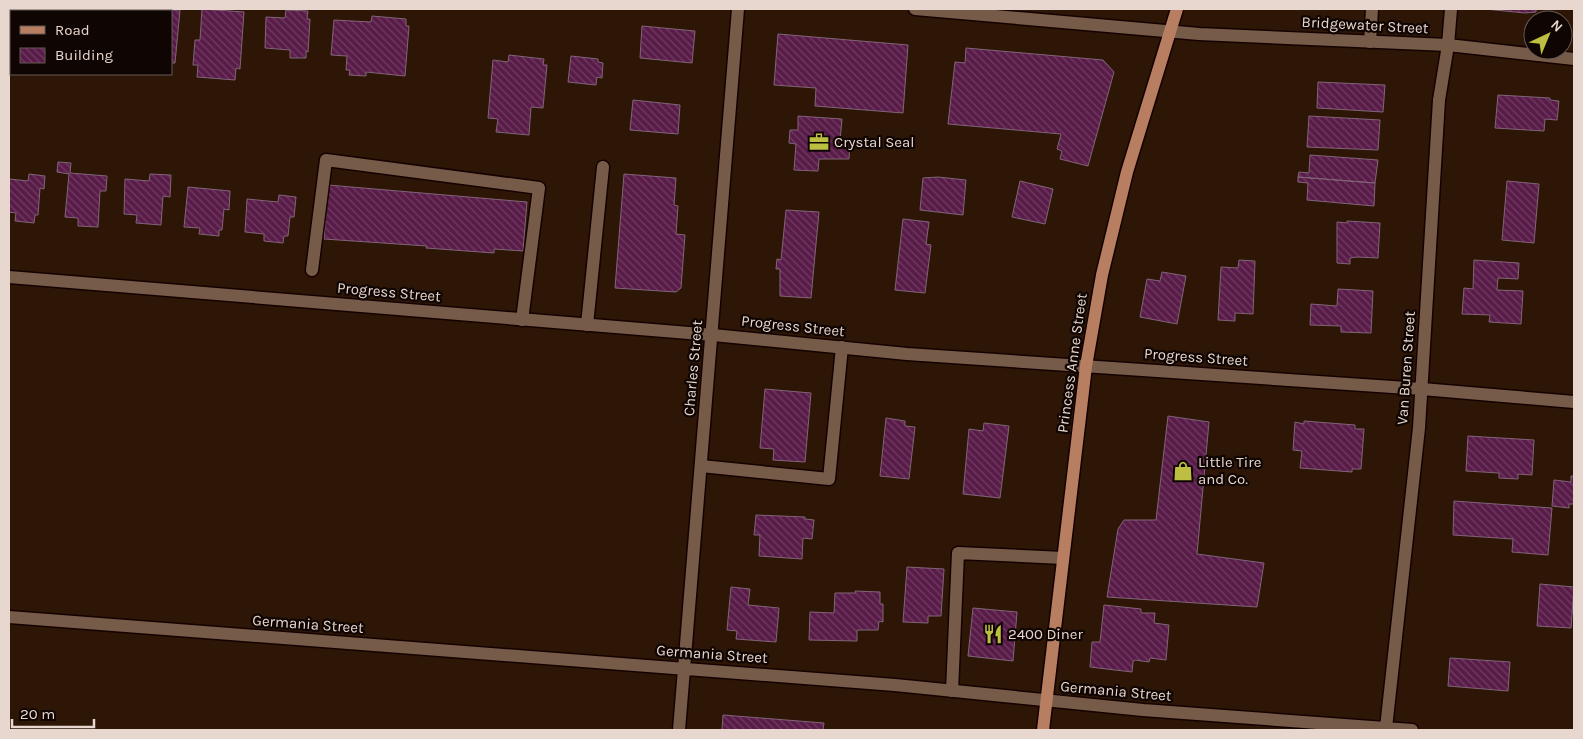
<svg xmlns="http://www.w3.org/2000/svg" width="1583" height="739" font-family="Karla,sans-serif">
	<style>
		.building { fill: url(#building-back-hatch); stroke: #816477 }
		.lines { fill: none; stroke-linecap: round; stroke-linejoin: round }
		.lane-casing { stroke: #150200; stroke-width: 15 }
		.street-casing { stroke: #150200; stroke-width: 15 }
		.primary-casing { stroke: #150200; stroke-width: 15 }
		.lane { stroke: #775b49; stroke-width: 12 }
		.street { stroke: #775b49; stroke-width: 12 }
		.primary { stroke: #b77e62; stroke-width: 12 }
		.labels { text-anchor: middle; dominant-baseline: central; stroke-width: 4.5; stroke-linejoin: round; paint-order: stroke }
		.street-label { font-size: 15px; fill: #e8d7ce; stroke: #0f0502 }
		.poi-label { font-size: 15px; fill: #e8d7ce; stroke: #0f0502; text-anchor: start }
	</style>
	<defs>
		<pattern id="building-back-hatch" width="6" height="6" patternUnits="userSpaceOnUse" patternTransform="scale(1.25)"><rect width="6" height="6" fill="#591c49"/><path d="M-1 5l2 2M0 0l6 6M5-1l2 2" fill="none" stroke="#713c62"/></pattern>
	</defs>
	<rect width="100%" height="100%" fill="#2e1607"/>
	<path class="building" d="M16 9H49V11H16Z
		M71 9H115V11H70Z
		M137 9 180 10 175 63H171V11H137Z
		M202 9 244 12 240 69 236 68 235 80 197 77 198 65H193L195 40H200Z
		M1485 9H1536V12L1525 13Z
		M286 10 308 11 307 19H310L308 52 306 51V58H290V50L265 48 266 17 285 18Z
		M372 16 406 19V26H409L405 76 366 72V76L349 75 350 70H346L347 56 331 55 334 20 371 22Z
		M642 26 695 31 692 63 640 58Z
		M778 34 908 45 903 113 815 106 816 88 774 85Z
		M966 48 1103 60 1114 72 1088 166 1060 159 1062 151 1057 149 1061 134 948 124 955 62 965 63Z
		M509 55 544 59 543 65H547L543 108 531 107 529 135 496 132 498 119 488 118 493 60 508 62Z
		M571 56 598 59V62L603 63 602 78 597 77 596 85 568 82Z
		M1318 82 1385 85 1383 112 1317 108Z
		M1498 95 1550 98V100L1559 101 1557 120 1545 119 1544 131 1495 128Z
		M633 100 680 105 678 134 630 130Z
		M798 116 842 119 840 141H850L849 159H819L818 171 794 170 796 144 789 143 790 130H798Z
		M1309 116 1380 120 1378 150 1307 147Z
		M1310 155 1378 160 1375 183 1298 177 1299 172 1309 173Z
		M58 162 71 163 70 173 107 176 106 191H100L98 227 78 226V218L65 217 69 174 57 172Z
		M29 174 45 176 44 189 40 188 38 215H35L34 223 15 221 16 213 9 212V179L28 181Z
		M150 174 171 175 170 197 163 196 161 225 136 223 137 215 124 214 125 179 149 181Z
		M624 174 676 178 674 205 678 206 676 234 685 235 681 288 676 292 615 288Z
		M938 177 966 180 963 215 920 210 923 178Z
		M1298 177 1375 183 1374 206 1307 200 1308 183 1298 182Z
		M1020 181 1053 189 1045 224 1012 217Z
		M1507 181 1539 184 1534 243 1502 240Z
		M328 185 527 202 523 251 494 249V253L426 248 427 246 324 239Z
		M188 187 230 191 229 210 224 209 222 230H219V236L199 234 200 228 184 227Z
		M279 195 296 197 294 217H290L288 236H284L283 243 264 241V234L245 232 247 199 278 202Z
		M786 210 819 212 811 298 780 296V269H776L777 259 781 260Z
		M903 219 929 222 926 244 931 245 925 293 895 290Z
		M1347 221 1380 223 1378 258 1357 257 1350 258V264L1337 263V222L1347 223Z
		M1239 260 1255 261 1253 314 1235 313V321L1218 320 1221 267 1238 268Z
		M1474 260 1519 263 1518 279 1498 278 1497 290 1523 291 1521 324 1489 322 1490 315 1462 314 1464 288 1473 289Z
		M1162 272 1186 276 1177 324 1140 317 1147 279 1160 281Z
		M1338 289 1373 291 1371 333 1341 332V326L1310 325 1311 304 1337 306Z
		M765 389 811 393 805 462 773 460 774 449 760 448Z
		M1168 416 1209 422 1197 554 1264 563 1257 607 1107 597 1118 529 1124 520H1156Z
		M886 418 905 421V426L915 427 909 479 880 476Z
		M1304 421 1355 425V429H1364L1361 469H1352V472L1300 468 1302 451 1293 450 1295 422 1304 424Z
		M984 423 1009 426 1000 498 963 494 969 429 983 431Z
		M1468 436 1534 440 1532 475 1518 474V479L1499 478V473L1466 471Z
		M1571 476H1574V504H1569V508L1552 506 1554 480 1571 482Z
		M1454 501 1552 508 1548 555 1512 552 1513 539 1453 535Z
		M756 515 805 517V519L814 520 812 539 803 538 802 559 759 556 760 535H754Z
		M907 567 944 569 941 616H928V623L903 622Z
		M1540 584 1574 587 1571 628 1537 626Z
		M731 587 750 589 748 605 779 608 776 642 736 639 737 631 727 630Z
		M855 591 880 592V604H883V622L879 621 878 630H857V641L809 640 810 612 834 613 835 593H856Z
		M1104 605 1141 609V613H1155L1154 623 1169 625 1166 660 1150 658 1149 662 1135 660 1133 662 1132 672 1090 667 1092 642H1100Z
		M973 608 1017 612 1013 661 968 656Z
		M1450 658 1510 662 1508 691 1448 686Z
		M723 715 824 723 823 730H722Z"/>
	<g class="lines">
		<defs>
			<path id="lane" d="M1370 42 1372 9
				M312 270 326 160 539 188 522 320
				M587 325 603 167
				M701 466 829 479 842 347
				M952 691 958 553 1063 558"/>
			<path id="street" d="M915 9 1199 34 1448 45 1574 59
				M9 277 713 335 907 354 1422 389 1574 402
				M9 617 895 685 1143 710 1412 730
				M1386 728 1419 428 1439 100 1448 45 1451 9
				M679 730 738 9"/>
			<path id="primary" d="M1043 730 1086 366 1102 275 1127 172 1177 9"/>
		</defs>
		<use href="#lane" class="lane-casing"/>
		<use href="#street" class="street-casing"/>
		<use href="#primary" class="primary-casing"/>
		<use href="#lane" class="lane"/>
		<use href="#street" class="street"/>
		<use href="#primary" class="primary"/>
	</g>
	<defs>
		<symbol id="office-bare" viewBox="-9 -9 18 18"><path d="M-6-3h4V-5.5h4V-3h4V5H-6ZM-1-4.5V-3h2v-1.5ZM-6 0V1H6V0Z" fill="#bdbf43" stroke="#0f0502" stroke-width="2.5" paint-order="stroke"/></symbol>
		<symbol id="shop-bare" viewBox="-9 -9 18 18"><path d="M-5-2.5h2.3a2.7 3.5 0 0 1 5.4 0H5L5.5 6h-11ZM-1.5-2.5h3a1.5 2.3 0 0 0-3 0Z" fill="#bdbf43" stroke="#0f0502" stroke-width="2.5" paint-order="stroke"/></symbol>
		<symbol id="restaurant-bare" viewBox="-9 -9 18 18"><path d="M-5-6h1v4h1v-4h1v4h1v-4h1v5L-1.5 .5V6h-2V.5L-5-1ZM5-6V6H3V1.5H1.5Q1.5-4 5-6Z" fill="#bdbf43" stroke="#0f0502" stroke-width="2.5" paint-order="stroke"/></symbol>
	</defs>
	<g fill-rule="evenodd">
		<use href="#office-bare" x="805" y="128" width="28" height="28"/>
		<use href="#shop-bare" x="1169" y="457" width="28" height="28"/>
		<use href="#restaurant-bare" x="979" y="620" width="28" height="28"/>
	</g>
	<g class="labels">
		<g class="street-label">
			<text transform="translate(1365 25) rotate(3)">Bridgewater Street</text>
			<text transform="translate(389 292) rotate(5)">Progress Street</text>
			<text transform="translate(793 326) rotate(6)">Progress Street</text>
			<text transform="translate(1196 357) rotate(4)">Progress Street</text>
			<text transform="translate(1072 363) rotate(-82)">Princess Anne Street</text>
			<text transform="translate(693 368) rotate(-85)">Charles Street</text>
			<text transform="translate(1406 368) rotate(-86)">Van Buren Street</text>
			<text transform="translate(308 624) rotate(4)">Germania Street</text>
			<text transform="translate(712 654) rotate(4)">Germania Street</text>
			<text transform="translate(1116 691) rotate(5)">Germania Street</text>
		</g>
		<g class="poi-label">
			<text x="834" y="142">Crystal Seal</text>
			<text x="1198" y="462">Little Tire<tspan x="1198" dy="17">and Co.</tspan></text>
			<text x="1008" y="634">2400 Diner</text>
		</g>
	</g>
	<rect width="1583" height="739" fill="none" stroke="#e8d7ce" stroke-width="20"/>
	<rect x="10" y="10" width="162" height="65" fill="#0f0502" stroke="#665954"/>
	<rect x="20" y="26" width="25" height="8" fill="#b77e62" stroke="#665954"/>
	<text x="55" y="35" font-size="15" fill="#e8d7ce">Road</text>
	<rect x="20" y="48" width="25" height="15" fill="url(#building-back-hatch)" stroke="#665954"/>
	<text x="55" y="60" font-size="15" fill="#e8d7ce">Building</text>
	<g transform="translate(1548 35) rotate(44)"><circle r="24" fill="#0f0502" stroke="#665954"/>
	<path d="M0-4L9 19L0 12L-9 19Z" fill="#bdbf43"/>
	<text y="-8" font-size="14" font-weight="bold" text-anchor="middle" fill="#e8d7ce">N</text>
	</g>
	<path d="M12 719v8h82v-8" fill="none" stroke="#e8d7ce" stroke-width="2.5"/>
	<text x="20" y="719" font-size="15" fill="#e8d7ce" stroke="#0f0502" stroke-width="4" paint-order="stroke">20 m</text>
</svg>
